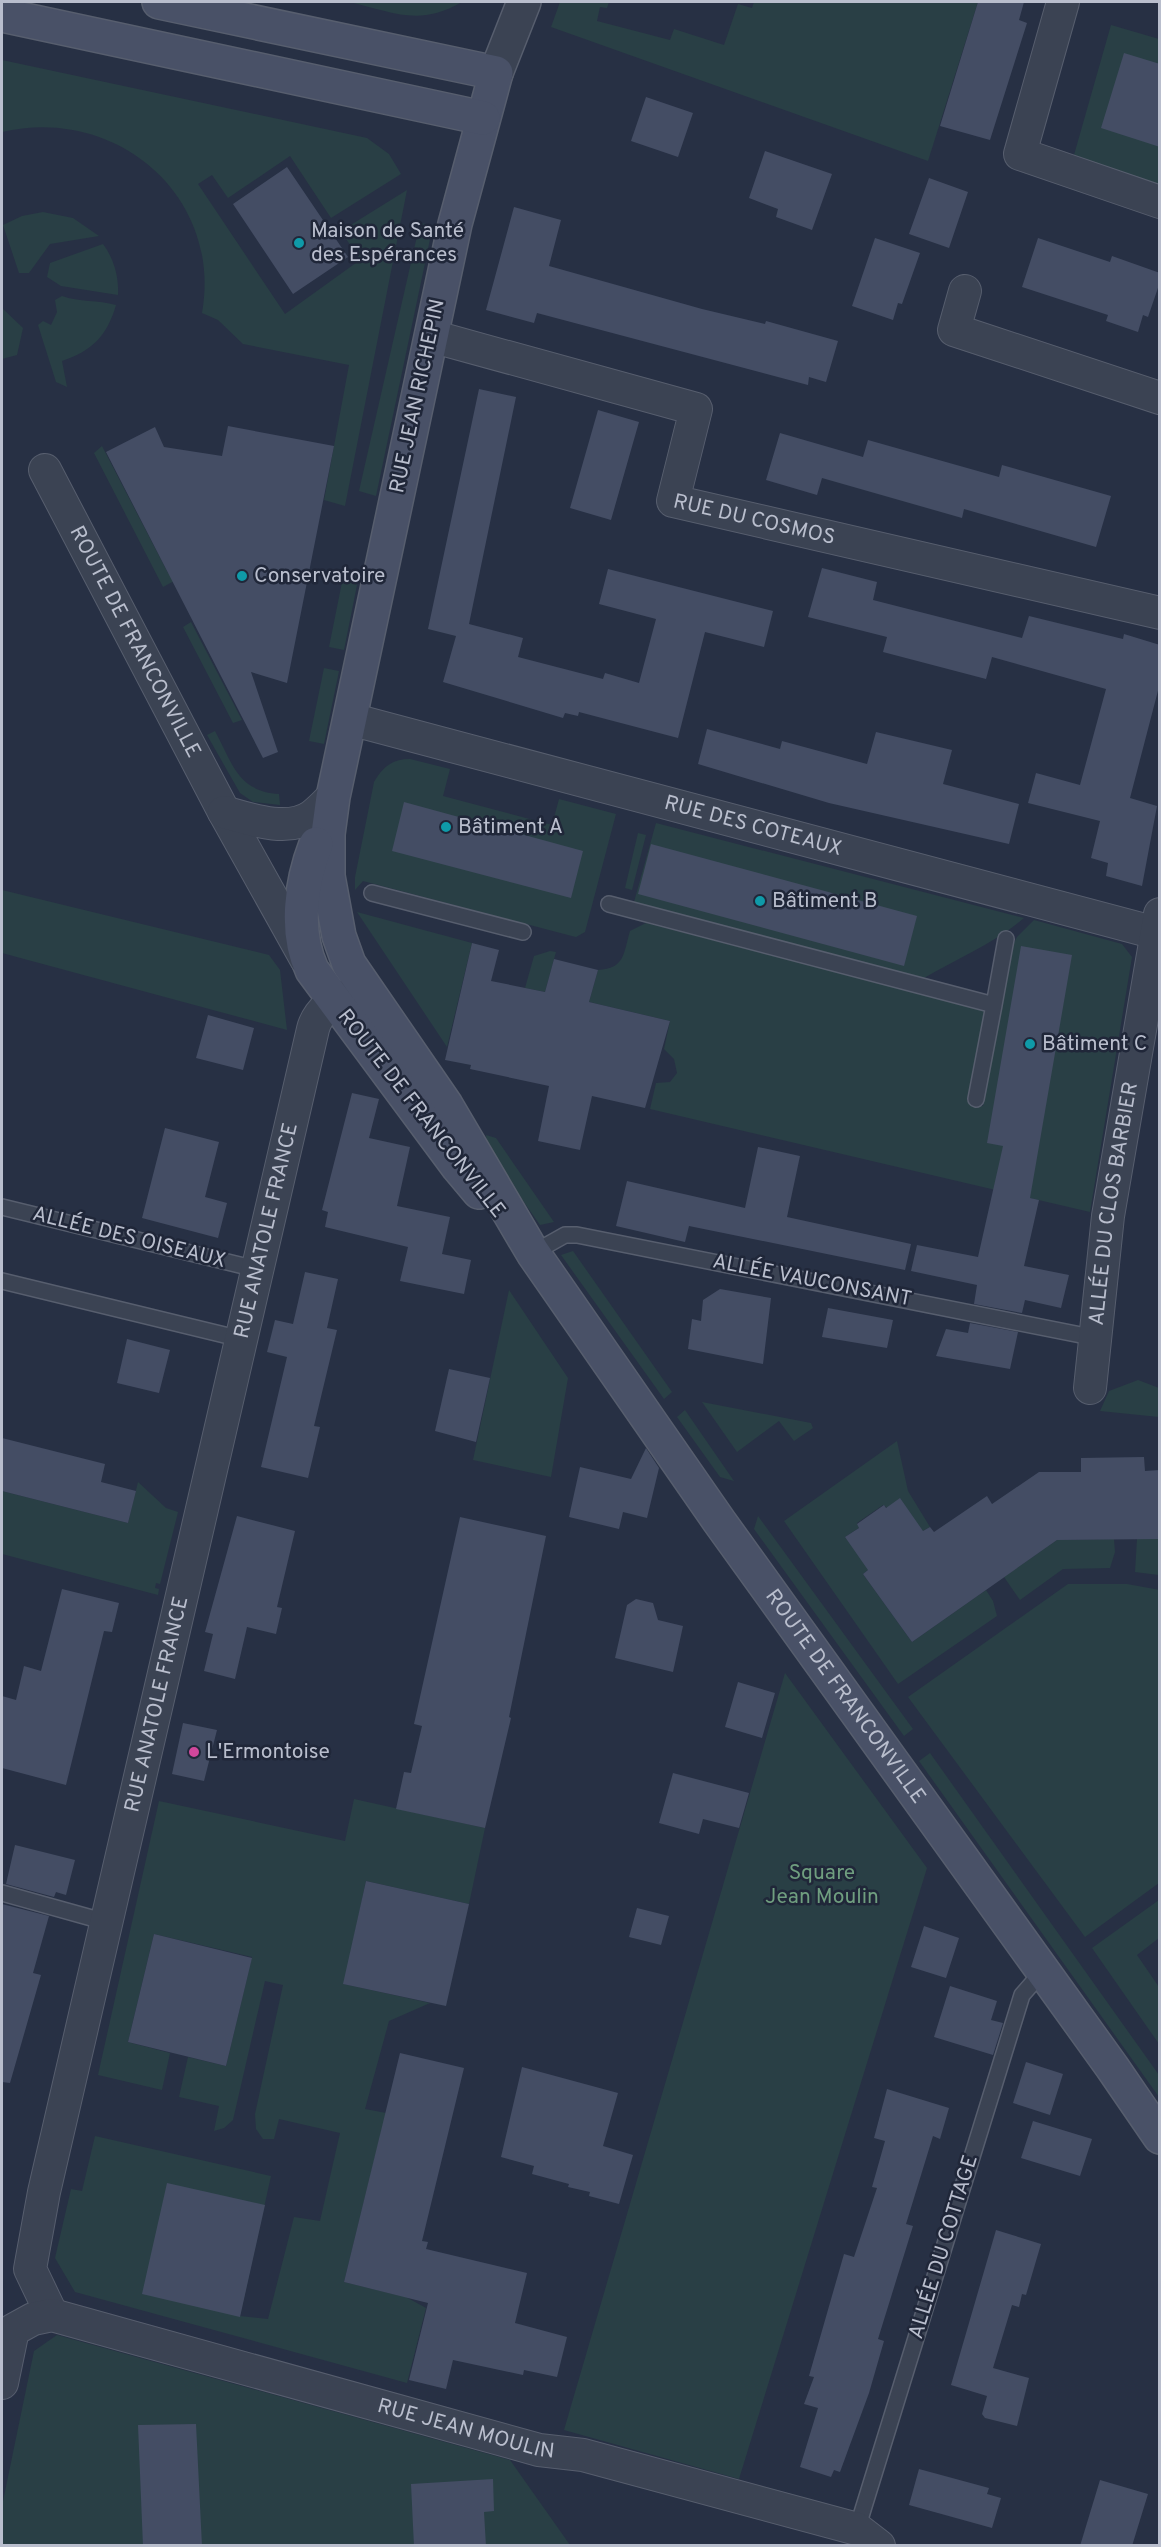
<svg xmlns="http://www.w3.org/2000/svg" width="1161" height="2547" font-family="Overpass,sans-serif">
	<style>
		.green { fill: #293f45 }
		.building { fill: #444d64 }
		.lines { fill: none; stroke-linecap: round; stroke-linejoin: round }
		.service-casing { stroke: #575e6e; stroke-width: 18 }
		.minor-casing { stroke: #575e6e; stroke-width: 34 }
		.tertiary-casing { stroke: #575e6e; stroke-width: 36 }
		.secondary-casing { stroke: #575e6e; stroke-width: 36 }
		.service { stroke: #3b4353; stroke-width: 15 }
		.minor { stroke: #3b4353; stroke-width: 32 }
		.tertiary { stroke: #3b4353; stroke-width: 33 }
		.secondary { stroke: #495167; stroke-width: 33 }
		.culture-dot { fill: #0f9aa8; stroke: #202739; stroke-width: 2 }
		.hotel-dot { fill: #d1479c; stroke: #202739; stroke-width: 2 }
		.labels { text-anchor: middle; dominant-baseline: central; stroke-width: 5; stroke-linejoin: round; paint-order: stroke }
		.poi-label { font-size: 21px; fill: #b9becd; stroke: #202739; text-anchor: start }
		.street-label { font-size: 21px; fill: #b9becd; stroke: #202739 }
		.park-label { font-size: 21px; fill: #6f9e7f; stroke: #202739 }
	</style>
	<rect width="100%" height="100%" fill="#273044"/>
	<path class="green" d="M349 2H462C418 27 394 12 349 2Z
		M560 2H609L607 8 600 7 597 21 670 40 674 29 724 45 738 4 752 8 754 2H978L928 161 551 27Z
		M1111 25 1159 39V185L1074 155Z
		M2 60 367 138 389 154 401 174 331 218 290 156 228 198 212 175 198 184 285 314 360 260 341 231 407 190 345 506 324 500 349 365 243 344 218 320 202 313C223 194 114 105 2 132Z
		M43 212 73 218 99 236 50 244 29 273H19L3 225 22 216Z
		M420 223 433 225 376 496 359 491Z
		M103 244C114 259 119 277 118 295L61 286 47 277 50 263Z
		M62 296C79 302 98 300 116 305 107 336 92 351 62 361L67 387 56 382 38 325 43 321 51 325 57 312 55 300Z
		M2 308 23 328 17 355 2 359Z
		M102 446 168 573 178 579 163 587 94 453Z
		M344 572 359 575 344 650 329 647Z
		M191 622 242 720 233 723 183 627Z
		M324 668 339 671 324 744 309 741Z
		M215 731C233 764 237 791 279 794L280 805 253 802 240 793 207 735Z
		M410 759 450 769 443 796 552 825 559 799 616 814 585 932 576 937 568 935 363 881 355 890V877L374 782C383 767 392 759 410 759Z
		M656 823 1024 918C995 943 958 958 924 978L634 902Z
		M638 833 646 835 632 890 625 888Z
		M2 890 269 955 280 970 287 1030 2 953Z
		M357 912 472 943 447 1047Z
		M1034 920 1122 944 1132 957 1090 1212 650 1109 656 1083 670 1082 677 1073 674 1059 664 1049 670 1021 589 1002 598 970C625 968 623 955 630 931L646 923 985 1010 969 1103 983 1106 1009 953 1017 937Z
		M550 951 556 952 545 992 525 988 534 956Z
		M486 1135 496 1138 554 1222 540 1225 488 1151Z
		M573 1251 672 1392 664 1399 561 1255Z
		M509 1290 568 1378 551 1477 473 1460Z
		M1138 1380 1159 1388V1417L1100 1411 1109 1391Z
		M702 1402 811 1423 813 1428 794 1441 779 1421 737 1452Z
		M685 1410 734 1481 720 1477 677 1417Z
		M897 1441 908 1491 930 1527 923 1531 883 1505 857 1523 859 1528 845 1537 869 1569 863 1574 912 1642 986 1590 993 1601 997 1616 898 1684 784 1521Z
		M138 1482 166 1508 178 1512 160 1584 156 1583 155 1588 159 1589 158 1595 2 1554V1491L128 1523Z
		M758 1516 913 1729 904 1736 754 1529Z
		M1114 1539 1115 1552 1110 1568 1063 1569 1020 1600 1004 1577 1057 1540Z
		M1137 1539H1159V1575L1135 1572Z
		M1068 1584H1127L1160 1590 1159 1883 1085 1937 908 1697Z
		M785 1673 927 1868 739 2479 564 2430Z
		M930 1753 1159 2075V2097L919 1761Z
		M354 1799 485 1828 469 1904 366 1881 344 1984 430 2003 389 2021 365 2109 386 2113 344 2282 406 2297 426 2308 407 2383 75 2292 55 2258 71 2189 82 2191 95 2136 271 2176 240 2316 268 2319 294 2217 320 2221 340 2133 279 2119 274 2139H263L256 2129 255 2114 283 1985 265 1981 233 2120 224 2128 214 2131 219 2106 179 2097 188 2057 226 2066 252 1957 154 1934 128 2042 170 2053 162 2090 98 2075 159 1801 345 1841Z
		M1159 1900V1938L1137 1955 1159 1987V2044L1092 1948Z
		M57 2335 510 2460 570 2545 2 2546V2506L34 2351Z"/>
	<path class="building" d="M978 2H1024L1019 20 1027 23 990 140 940 126Z
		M1124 53 1160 64V147L1101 128Z
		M646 97 693 113 678 157 631 141Z
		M765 151 832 174 812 230 776 217 778 209 749 198Z
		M287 167 348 257 293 294 233 204Z
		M929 178 968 192 949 248 909 234Z
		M514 207 561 220 549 266 702 309 765 324 766 321 838 341 826 382 809 377 808 385 537 313 534 323 486 310Z
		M875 238 920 253 902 304 898 303 893 320 852 306Z
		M1038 238 1110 262 1112 256 1160 273V282L1148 317 1143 315 1138 332 1106 321 1108 315 1022 287Z
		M479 389 516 397 469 624 523 638 518 657 603 679 605 673 639 683 656 619 599 604 608 569 773 611 764 647 705 632 678 738 579 712 578 716 565 713 563 718 443 682 456 636 428 629Z
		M598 410 639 422 611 520 570 508Z
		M228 426 334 446 287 683 251 672 278 752 263 758 106 452 155 427 164 447 222 456Z
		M780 433 863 457 868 440 999 477 1002 465 1111 496 1096 547 964 509 962 518 822 478 817 495 766 480Z
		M822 568 877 582 873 600 1022 638 1029 616 1123 639 1124 634 1160 645V683L1130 798 1157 806 1142 886 1106 876 1108 863 1091 858 1100 821 1028 803 1036 773 1080 785 1106 689 992 657 986 679 883 652 887 637 808 617Z
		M707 729 780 749 782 741 867 764 876 732 952 750 943 784 1019 804 1009 844 829 803 698 764Z
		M404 802 583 851 571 898 392 851Z
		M651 844 917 916 904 966 638 894Z
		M472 943 499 950 491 981 545 992 554 959 598 970 589 1002 670 1021 645 1108 592 1096 580 1150 538 1141 549 1086 470 1069 471 1065 445 1060Z
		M1021 946 1072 955 1030 1198 1039 1200 1024 1266 1069 1275 1061 1308 1025 1300 1022 1313 974 1304 977 1285 911 1271 917 1245 978 1257 1003 1146 987 1143Z
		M208 1015 254 1028 243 1070 196 1058Z
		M352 1093 379 1099 369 1138 410 1147 397 1206 450 1217 442 1254 471 1260 464 1294 400 1281 408 1247 325 1227 328 1212 322 1210Z
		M165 1128 219 1142 205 1197 227 1203 218 1238 142 1218Z
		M758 1147 800 1156 787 1217 911 1244 905 1270 689 1226 685 1242 616 1226 627 1181 745 1208Z
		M305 1272 338 1279 327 1328 337 1330 314 1426 320 1427 308 1478 261 1467 287 1357 267 1352 275 1320 293 1324Z
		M720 1289 771 1298 763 1364 688 1349 692 1319 701 1321 703 1300Z
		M828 1308 893 1320 887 1348 822 1337Z
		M970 1323 1018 1332 1010 1369 936 1356 946 1329 968 1333Z
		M127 1339 170 1350 159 1393 117 1383Z
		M449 1369 490 1378 476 1442 435 1431Z
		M2 1438 105 1464 101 1482 136 1491 128 1523 2 1491Z
		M646 1448 659 1468 647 1518 623 1512 619 1529 569 1517 580 1467 631 1479Z
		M1144 1457 1145 1471 1160 1470V1539L1057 1540 912 1642 863 1574 868 1570 845 1537 859 1528 857 1524 884 1505 886 1508 900 1498 923 1531 930 1527 934 1532 987 1496 992 1504 1039 1472H1081V1458Z
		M237 1516 295 1531 277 1607 282 1608 276 1634 247 1627 235 1679 204 1671 213 1634 205 1632Z
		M460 1517 546 1536 509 1717 511 1718 485 1828 396 1809 404 1772 411 1773 422 1726 414 1724Z
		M62 1589 119 1603 112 1632 104 1631 66 1785 2 1768V1696L16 1700 24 1666 41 1671Z
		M636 1599 653 1603 658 1620 683 1626 673 1672 615 1658 627 1605Z
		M738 1682 775 1693 762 1738 725 1727Z
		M183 1723 217 1730 204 1781 172 1774Z
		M673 1773 749 1793 739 1828 703 1819 699 1834 659 1823Z
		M15 1845 75 1860 66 1895 56 1892 54 1897 6 1884Z
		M366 1881 469 1904 446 2006 343 1984Z
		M2 1904 49 1916 33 1973 41 1975 10 2083 2 2082Z
		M637 1908 669 1916 661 1945 629 1937Z
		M924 1926 959 1938 946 1978 911 1967Z
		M154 1934 252 1958 226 2066 128 2042Z
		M950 1986 997 2001 991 2020 1003 2023 993 2055 934 2037Z
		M400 2053 464 2068 422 2241 428 2242 426 2249 527 2273 515 2323 567 2337 557 2377 524 2370 523 2375 453 2360 446 2389 409 2380 428 2303 344 2282Z
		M1026 2062 1063 2074 1050 2115 1013 2103Z
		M522 2067 618 2093 603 2146 633 2155 619 2204 589 2196 590 2192 568 2187 569 2184 532 2174 534 2166 501 2157Z
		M887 2089 949 2108 940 2139 933 2136 906 2224 913 2226 878 2339 884 2341 869 2393 840 2472 834 2470 831 2477 800 2467 818 2408 804 2404 814 2377 809 2376 844 2254 854 2257 877 2188 872 2187 885 2141 874 2138Z
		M1033 2121 1092 2139 1080 2176 1021 2158Z
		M167 2183 265 2205 240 2317 142 2294Z
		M996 2230 1041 2244 1026 2295 1022 2294 1019 2307 1012 2305 993 2368 1029 2378 1017 2426 985 2418 982 2414 987 2396 951 2385Z
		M196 2424 202 2546H143L138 2425Z
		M919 2469 989 2488 987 2494 1001 2498 992 2528 909 2505Z
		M493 2479 494 2511 484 2512 486 2546H414L411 2484Z
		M1100 2480 1148 2494 1132 2546H1080Z"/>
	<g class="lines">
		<defs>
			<path id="service" d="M372 893 523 932
				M609 904 994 1005 976 1099
				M994 1005 1006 939
				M2 1207 256 1269
				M533 1253 565 1235H577L1096 1338
				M2 1281 241 1339
				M2 1893 106 1922
				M857 2529 1022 1995 1043 1971"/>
			<g id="minor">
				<path d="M1063 2 1020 154 1160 202"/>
				<path d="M965 291 954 330 1160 398"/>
				<path id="s1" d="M431 336 696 409 673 501 1160 613"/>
				<path id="s2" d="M45 470 224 812 306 959"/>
				<path id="s3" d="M350 719 1160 934"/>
				<path d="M224 812C249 819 288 833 312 816 319 811 326 803 333 797"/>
				<path id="s4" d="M1090 1388 1108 1216 1160 914"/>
				<path id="s5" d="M52 2315 30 2269 44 2192 313 1029C317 1013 336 994 354 995"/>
				<path id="s6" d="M2 2383 13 2330 33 2319 52 2315 539 2450 583 2455 857 2529 879 2546"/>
			</g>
			<path id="tertiary" d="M496 73 524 2"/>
			<g id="secondary">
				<path id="s7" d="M159 2 496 73 455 224 333 797 328 834V876L339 936 349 964 446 1105 533 1253 719 1521 1112 2067 1160 2137"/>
				<path d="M2 15 483 118"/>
				<path d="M316 844C301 883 294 931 312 970L458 1167 479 1192"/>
			</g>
		</defs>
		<use href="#service" class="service-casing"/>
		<use href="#minor" class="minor-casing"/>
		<use href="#tertiary" class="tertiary-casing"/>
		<use href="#secondary" class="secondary-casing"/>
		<use href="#service" class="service"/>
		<use href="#minor" class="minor"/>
		<use href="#tertiary" class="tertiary"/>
		<use href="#secondary" class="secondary"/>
	</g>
	<g class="culture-dot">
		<circle cx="299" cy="243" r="6"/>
		<circle cx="242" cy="576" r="6"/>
		<circle cx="446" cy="827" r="6"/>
		<circle cx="760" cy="901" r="6"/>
		<circle cx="1030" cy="1044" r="6"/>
	</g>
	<circle class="hotel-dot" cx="194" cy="1752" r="6"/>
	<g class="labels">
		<g class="poi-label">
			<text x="311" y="231">Maison de Santé<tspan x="311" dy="24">des Espérances</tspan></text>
			<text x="254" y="576">Conservatoire</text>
			<text x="458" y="827">Bâtiment A</text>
			<text x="772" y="901">Bâtiment B</text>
			<text x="1042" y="1044">Bâtiment C</text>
			<text x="206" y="1752">L'Ermontoise</text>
		</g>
		<g class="street-label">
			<text transform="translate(418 396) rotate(-78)">RUE JEAN RICHEPIN</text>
			<text stroke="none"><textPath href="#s1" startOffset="453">RUE DU COSMOS</textPath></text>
			<text stroke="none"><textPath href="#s2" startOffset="194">ROUTE DE FRANCONVILLE</textPath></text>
			<text stroke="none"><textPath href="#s3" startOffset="417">RUE DES COTEAUX</textPath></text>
			<text transform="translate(421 1114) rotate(52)">ROUTE DE FRANCONVILLE</text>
			<text stroke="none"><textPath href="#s4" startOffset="186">ALLÉE DU CLOS BARBIER</textPath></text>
			<text stroke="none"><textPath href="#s5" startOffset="1116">RUE ANATOLE FRANCE</textPath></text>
			<text transform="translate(129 1238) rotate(14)">ALLÉE DES OISEAUX</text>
			<text transform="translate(812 1281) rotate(11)">ALLÉE VAUCONSANT</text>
			<text stroke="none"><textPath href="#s7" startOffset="2142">ROUTE DE FRANCONVILLE</textPath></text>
			<text stroke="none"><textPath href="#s5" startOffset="630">RUE ANATOLE FRANCE</textPath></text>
			<text transform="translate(944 2247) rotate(-73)">ALLÉE DU COTTAGE</text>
			<text stroke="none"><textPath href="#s6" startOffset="526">RUE JEAN MOULIN</textPath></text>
		</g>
		<g class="park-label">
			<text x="822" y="1873">Square<tspan x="822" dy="24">Jean Moulin</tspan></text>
		</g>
	</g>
	<rect width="1161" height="2547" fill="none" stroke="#b9becd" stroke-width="6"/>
</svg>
